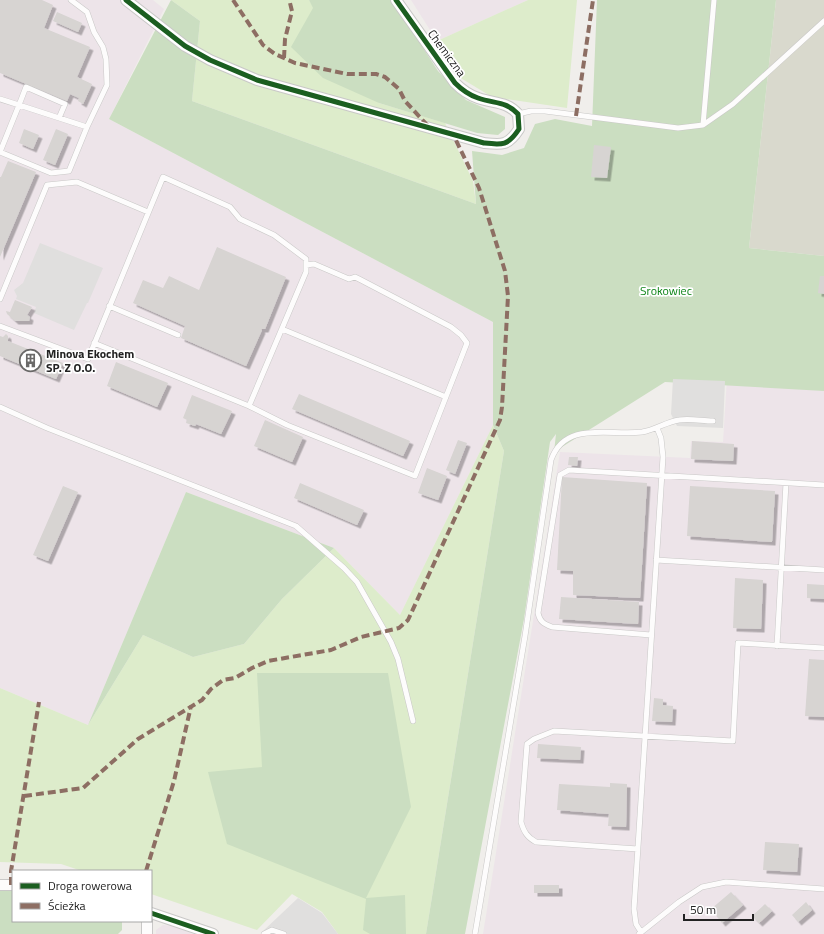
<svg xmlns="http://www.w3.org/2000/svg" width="824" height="934" font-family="'Titillium Web',sans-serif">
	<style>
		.industrial { fill: #ede4e9 }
		.construction { fill: #d9d9cd }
		.grass { fill: #ddeccb }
		.forest { fill: #cbdec1 }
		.parking { fill: #e0dfde }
		.building { fill: #d7d4d2; filter: url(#shadow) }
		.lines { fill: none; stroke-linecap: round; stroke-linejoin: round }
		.service-casing { stroke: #c9c8c7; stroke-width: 6 }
		.minor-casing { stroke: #c9c8c7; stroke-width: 12 }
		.service { stroke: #fdfcfc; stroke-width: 5 }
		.minor { stroke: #fdfcfc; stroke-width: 10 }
		.quiet { stroke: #8d6e63; stroke-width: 4; stroke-dasharray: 8 4; stroke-linecap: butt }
		.cycleway-casing { stroke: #fff; stroke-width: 8 }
		.cycleway { stroke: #1b5e20; stroke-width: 5 }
		.labels { text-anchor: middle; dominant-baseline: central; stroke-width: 3.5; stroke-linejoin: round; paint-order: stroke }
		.street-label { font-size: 12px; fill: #222; stroke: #fff }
		.park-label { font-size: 12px; fill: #0c8416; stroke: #fff }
		.poi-label { font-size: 12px; font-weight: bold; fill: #222; stroke: #fff; text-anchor: start }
	</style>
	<defs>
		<filter id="shadow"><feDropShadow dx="3.5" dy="3.5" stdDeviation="0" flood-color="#0004"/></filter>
	</defs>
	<rect width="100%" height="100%" fill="#f0eeeb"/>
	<path class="industrial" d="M0 0H153L164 9 109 119 493 322V425L400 615 334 548 186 492 88 725 0 688Z
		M411 0H528L437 41Z
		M727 378 824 384V934H483L560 452 690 458 691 441 723 442Z
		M163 925 174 926 193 934H156V930Z"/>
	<path class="construction" d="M776 0H824V256L749 248Z"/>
	<path class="grass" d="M171 0H309L379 103 445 123 473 181 476 204 192 101 200 21Z
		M528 0H577L567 108 492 97 459 77 437 41Z
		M493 425 504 451 426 934H338L322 912 292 894 257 930 151 894V871H82L61 864 0 862V688L88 725 143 635 193 657 244 644 282 599 334 548 400 615Z"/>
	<path class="forest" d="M171 0 200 21 192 101 476 204 472 151 502 155 524 148 535 124 555 119 592 126 597 0H776L749 248 824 256V391L665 382 554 452 556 434 550 442 524 619 465 934H426L504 451 493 425V322L109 119Z
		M309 0H392L438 71 466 100 505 117V129L498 135 477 133 379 103 323 78 291 47 313 8Z
		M186 492 334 548 282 599 244 644 193 657 143 635 88 725Z
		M257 673H388L411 807 366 898 405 895 406 934H370L363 930 366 899 227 844 208 772 262 767Z
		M0 891H13V921H122V930L118 934H0Z"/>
	<path class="parking" d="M40 243 103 268 88 303H87L74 330 34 313 36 307 16 299 17 296 14 290 23 283Z
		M673 379 725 381 723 428 677 426 671 414Z
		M298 898 322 913 338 934H263L262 932Z"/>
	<path class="building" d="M0 0H42L53 5 44 28 90 47 77 77 92 84 83 104 78 101 79 98 70 94 67 101 0 73Z
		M57 12 82 23 78 32 53 21Z
		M24 129 39 135 33 149 19 143Z
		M56 129 68 134 55 165 43 160Z
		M594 145 611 147 607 178 591 177Z
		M8 161 36 172 0 257V177H1Z
		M217 247 286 277 265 329H261L262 330 246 366 181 338 185 326 133 303 143 280 163 288 169 276 199 290Z
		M820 276H824V294L818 293Z
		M15 300 32 307 27 315 30 317 29 321H15L7 314 6 311 10 312Z
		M6 334 8 336V341L63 363 56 379 0 356V336L3 337Z
		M116 362 168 383 157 407 107 386Z
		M299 394 410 441 403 456 292 409Z
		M192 395 232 411 221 434 196 424 195 426 186 423 187 420 183 418Z
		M265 420 303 437 292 462 254 446Z
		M458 440 467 443 455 474 446 470Z
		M692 441 734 444 733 461 691 459Z
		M569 457H578L577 466 568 465Z
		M427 468 447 476 438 500 418 493Z
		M562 477 647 483 640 598 573 595V571L557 570Z
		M300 483 364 510 357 525 294 498Z
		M63 486 78 492 48 561 33 555Z
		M690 486 775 491 772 542 687 536Z
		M735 578 763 580 761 629 733 628Z
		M807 584 824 585V599L807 598Z
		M561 597 639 602 638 624 559 619Z
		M809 659 824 660V717L805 716Z
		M654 698 663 699V705L673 706 672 722 652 721Z
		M538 744 581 747 580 760 537 758Z
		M610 783 627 784 626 827 608 826 609 814 557 810 559 784 610 787Z
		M765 842 799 844 797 872 763 870Z
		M534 885H559V893H534Z
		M731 892 743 905 722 923 711 909Z
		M806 902 812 910 798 922 792 915Z
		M765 904 772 911 759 923 752 916Z"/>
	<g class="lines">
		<defs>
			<path id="service" d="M71 0 87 12 94 32 103 47 106 59 107 85 87 127
				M0 99 19 105 26 87 65 104 59 118
				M19 105 87 127 69 171 51 173 0 152Z
				M518 114 531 111H545L678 128 703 125 733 104 824 21
				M703 125 714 0
				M0 299 47 185 77 182 148 212
				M109 306 178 335
				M0 326 88 359 163 177 230 207 240 219 274 235 306 259V272L249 406
				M282 329 446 397
				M94 343 249 406 287 425 415 476 467 343 461 335 451 327 361 280 355 277 349 279 314 264 306 265
				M0 407 47 428 296 526 344 568 357 582 391 642 398 659 413 721
				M656 560 824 570
				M651 635 552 627C544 624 540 622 538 613L560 475 569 470 824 485
				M777 646 786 483
				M638 849 536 842C527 837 524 832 521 822L527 744 534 739 554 731 733 741 738 643 824 648
				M641 932 636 924 634 909 663 457 661 438 657 428
				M264 934 272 930 284 934
				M475 934 525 636 551 460C565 420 609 436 642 432 655 430 666 422 679 420 690 418 702 421 713 421
				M639 934 679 902 702 887 726 882 824 889"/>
			<path id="minor" d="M126 0 185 46 210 60 257 80 484 143C502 145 508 146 519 129L518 114C506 101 495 104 478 98 469 95 462 90 455 83L396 0
				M0 885H13
				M151 913 213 934
				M147 921V934"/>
		</defs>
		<use href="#service" class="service-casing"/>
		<use href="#minor" class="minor-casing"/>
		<use href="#service" class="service"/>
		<use href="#minor" class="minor"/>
		<path class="quiet" d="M233 0 263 45 275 54 295 63 347 74H376L385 77 399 89 405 101 429 127
			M284 58 285 39 292 11 290 3
			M576 116 593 0
			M24 796 83 788 138 739 202 700 211 689 223 680 235 678 252 668 268 661 331 650 361 637 399 628 408 620 500 420 502 407 508 296 505 271 479 188 453 134
			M146 871 174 781 191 706
			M11 885V871L39 702"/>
		<defs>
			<path id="cycleway" d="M126 0 185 46 210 60 257 80 484 143C502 145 508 146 519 129L518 114C506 101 495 104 478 98 469 95 462 90 455 83L396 0
				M151 913 213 934"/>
		</defs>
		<use href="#cycleway" class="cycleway-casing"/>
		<use href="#cycleway" class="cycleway"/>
	</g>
	<defs>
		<symbol id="building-ring" viewBox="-11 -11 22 22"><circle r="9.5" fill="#fff" stroke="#6a6968" stroke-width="1.5"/><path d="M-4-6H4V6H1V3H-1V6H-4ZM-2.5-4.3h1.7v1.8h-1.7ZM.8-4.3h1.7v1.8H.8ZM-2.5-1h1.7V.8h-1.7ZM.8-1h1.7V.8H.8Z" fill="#6a6968"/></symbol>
	</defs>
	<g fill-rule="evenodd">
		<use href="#building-ring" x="18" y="348" width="25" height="25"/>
	</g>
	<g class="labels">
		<g class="street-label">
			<text transform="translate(447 53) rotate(54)">Chemiczna</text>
		</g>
		<g class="park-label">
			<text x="666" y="290">Srokowiec</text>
		</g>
		<g class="poi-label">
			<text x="46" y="353">Minova Ekochem<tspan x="46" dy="14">SP. Z O.O.</tspan></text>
		</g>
	</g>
	<rect x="12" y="870" width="140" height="52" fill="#ffffff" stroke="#a7a7a7"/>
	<rect x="20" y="883" width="20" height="6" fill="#1b5e20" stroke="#a7a7a7"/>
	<text x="48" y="890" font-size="12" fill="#222222">Droga rowerowa</text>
	<rect x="20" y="903" width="20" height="6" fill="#8d6e63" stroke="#a7a7a7"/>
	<text x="48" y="910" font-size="12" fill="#222222">Ścieżka</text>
	<path d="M684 914v6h69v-6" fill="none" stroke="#222222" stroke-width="2"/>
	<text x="690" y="914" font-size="12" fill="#222222" stroke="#ffffff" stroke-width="3" paint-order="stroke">50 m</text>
</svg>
